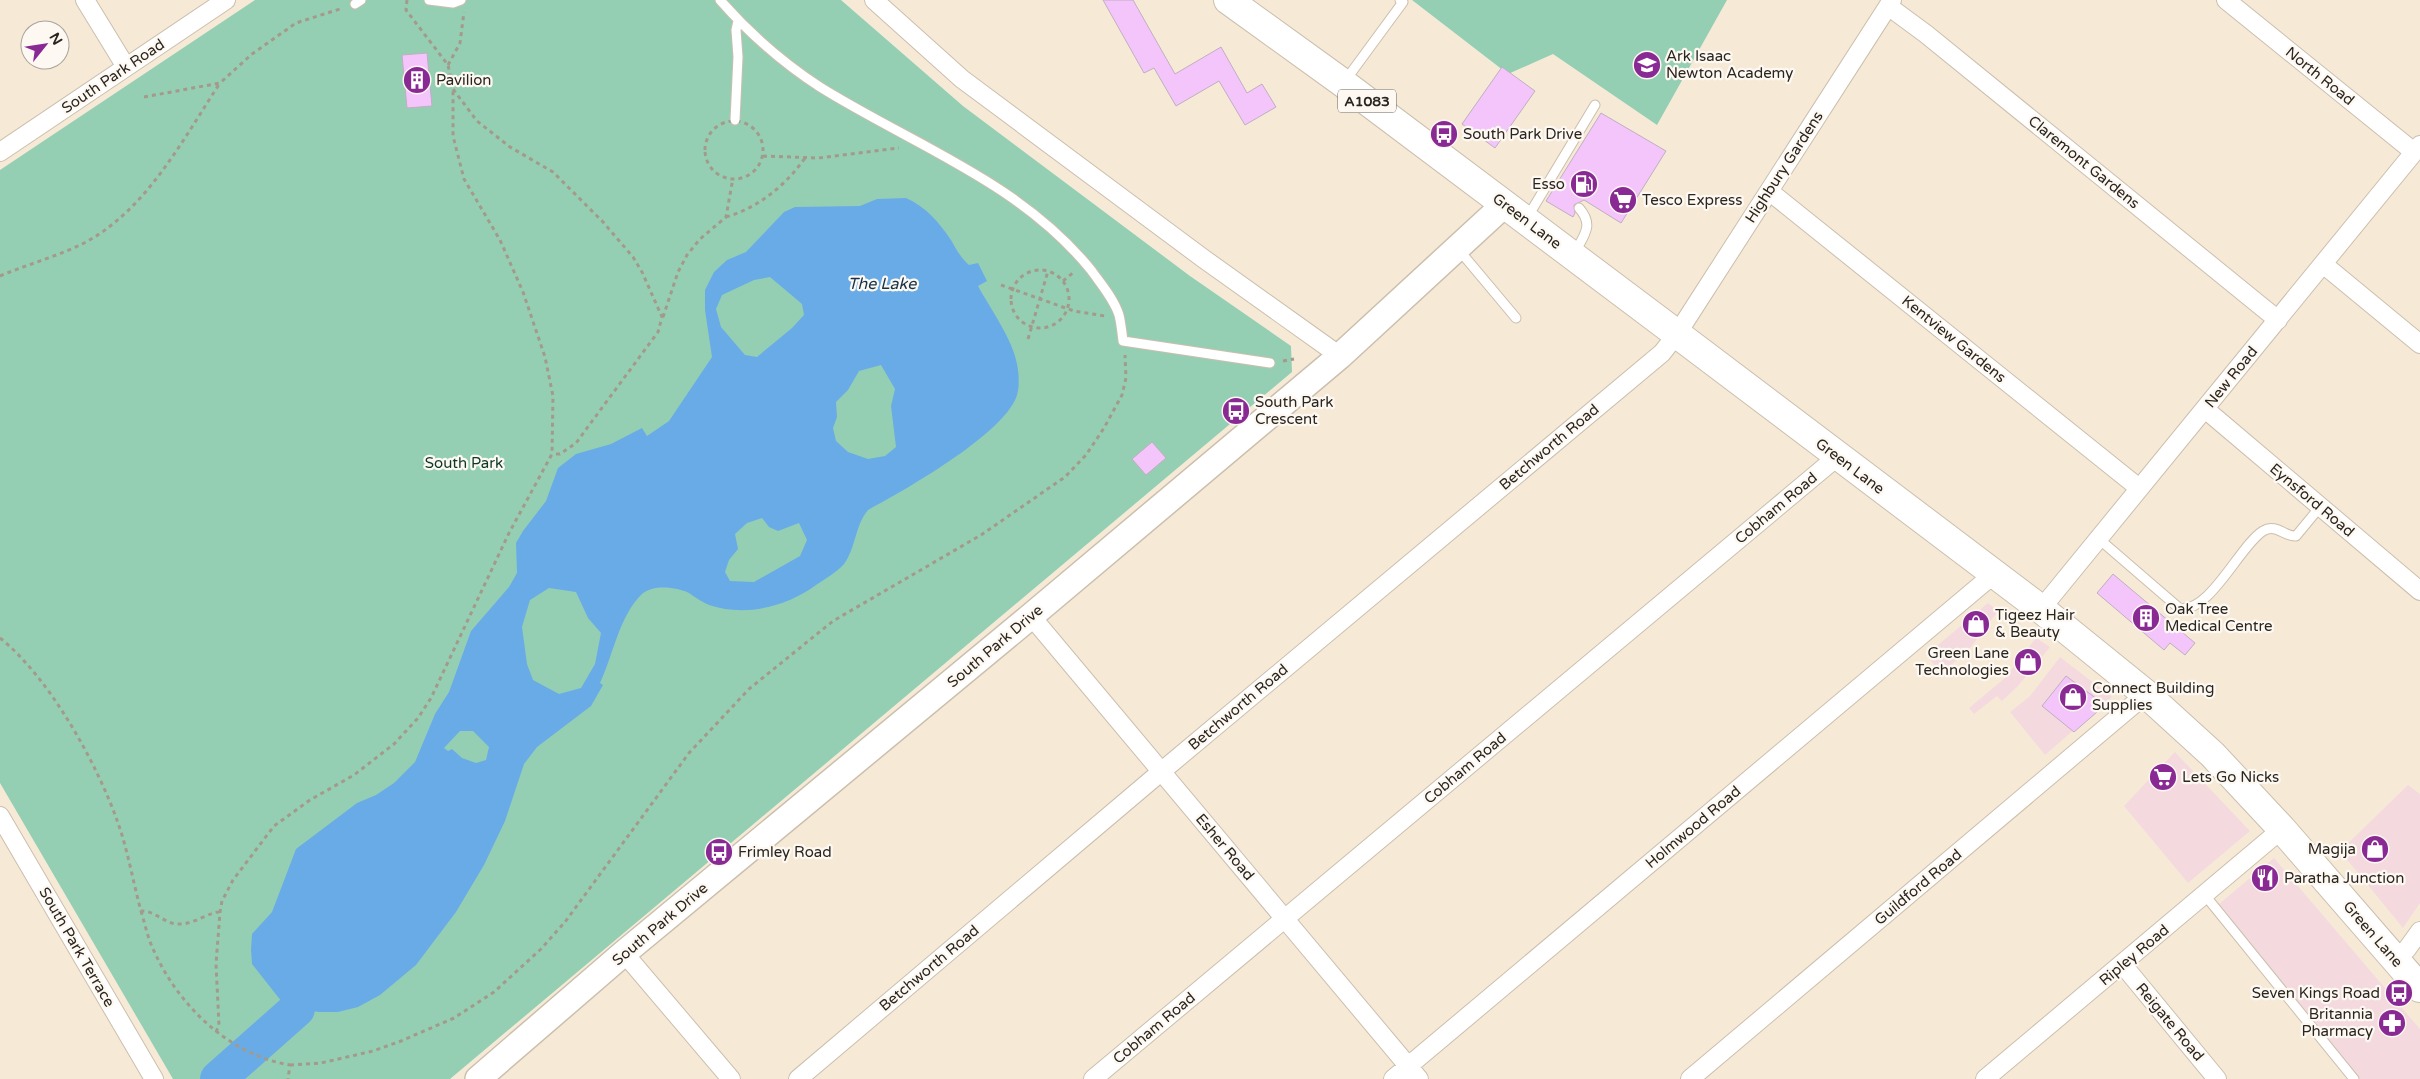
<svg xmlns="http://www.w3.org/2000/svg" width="2420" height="1079" font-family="'Varela Round',sans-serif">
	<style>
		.commercial { fill: #f4dadf }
		.green { fill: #94cfb4 }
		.water { fill: #69abe7; fill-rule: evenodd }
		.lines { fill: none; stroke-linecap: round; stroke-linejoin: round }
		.river { stroke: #69abe7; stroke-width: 36 }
		.building { fill: #f4c5fb; stroke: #beafc0 }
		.lane-casing { stroke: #cbbfad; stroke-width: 11 }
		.street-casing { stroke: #cbbfad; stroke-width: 20 }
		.secondary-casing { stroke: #cbbfad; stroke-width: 28 }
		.primary-casing { stroke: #cbbfad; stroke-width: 30 }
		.path { stroke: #a39a8b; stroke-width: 3; stroke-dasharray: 4 4; stroke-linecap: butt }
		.lane { stroke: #fff; stroke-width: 9 }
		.street { stroke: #fff; stroke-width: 18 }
		.secondary { stroke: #fff; stroke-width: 25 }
		.primary { stroke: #fff; stroke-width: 28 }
		.labels { text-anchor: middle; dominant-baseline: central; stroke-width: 4.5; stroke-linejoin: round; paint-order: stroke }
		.shield { fill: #fdf8f1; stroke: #69645d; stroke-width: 1 }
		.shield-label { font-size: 14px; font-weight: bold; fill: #2a251e }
		.poi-label { font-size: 15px; fill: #2a251e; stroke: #fdf8f1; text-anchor: start }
		.street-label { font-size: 15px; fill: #2a251e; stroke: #fdf8f1 }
		.park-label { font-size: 15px; fill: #0c3828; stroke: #fdf8f1 }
		.water-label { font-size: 16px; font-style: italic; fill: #15324a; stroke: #fdf8f1 }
	</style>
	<rect width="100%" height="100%" fill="#f6ead7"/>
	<path class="commercial" d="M1988 603 1998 611 1968 651 1941 673 1926 655Z
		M2036 638 2050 647 2017 687 2002 701 1997 696 1974 714 1969 708 2005 678Z
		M2060 657 2112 697 2045 755 2010 712 2030 696Z
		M2175 752 2250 831 2188 883 2124 806Z
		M2408 785 2420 794V903L2403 928 2340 851Z
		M2274 858 2420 1029V1079H2359L2219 904Z"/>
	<path class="green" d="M255 0H841L963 106 1190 276 1291 346 1292 372 450 1079H173L0 783V170Z
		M1412 0H1727L1657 125 1553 54 1508 74Z"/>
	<path class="water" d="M906 198C926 207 938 221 951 240 956 249 961 258 969 265L978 263 987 281 978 286C990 308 1013 340 1017 364 1019 374 1020 388 1016 398 1000 436 905 490 868 510 855 525 856 548 844 564 837 572 825 579 816 585 786 607 745 617 709 605 702 602 695 597 689 593 677 587 653 584 642 594 619 616 613 656 600 683L603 685 591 706 537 747 524 764 505 821 484 865 456 912 416 965 380 995 358 1007 338 1012H319L297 1009 282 1002 252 964 251 950 252 934 272 912 296 849 357 803 376 795 394 783 415 762 435 714 449 692 471 631 509 587 517 573 516 543 523 531 546 501 558 468 576 454 611 444 642 428 647 436 669 421 712 357 705 310V290L714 272 727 260 746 252 784 212 795 207 860 206 877 199ZM770 277 802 304 804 315 792 328 757 357 745 355 721 327 716 309 722 295 754 280ZM881 365 895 389 891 406 896 447 885 456 868 459 848 452 836 441 833 428 837 417 836 402 848 390 859 371ZM762 518 769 527 778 531 799 523 807 540 800 556 754 582 730 581 725 572 729 560 738 549 735 534 747 523ZM549 588 576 592 588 618 601 633 595 664 581 688 559 694 533 680 527 664 522 627 530 600ZM460 731H473L489 747 486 760 476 763 462 758 452 749 448 751 444 748Z"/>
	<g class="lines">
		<path class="river" d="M218 1079 297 1009"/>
	</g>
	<path class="building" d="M1103 0H1133L1175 74 1221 47 1247 93 1262 84 1276 107 1245 125 1219 81 1176 106 1154 68 1144 73Z
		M427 53 432 106 407 108 402 55Z
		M1502 67 1535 91 1495 148 1462 124Z
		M1601 113 1666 151 1621 223 1584 200 1574 205 1575 213 1573 217 1546 201Z
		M1152 442 1166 458 1146 475 1132 459Z
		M2113 574 2195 643 2185 655 2170 643 2164 650 2097 593Z
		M2066 676 2105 705 2074 732 2042 706Z"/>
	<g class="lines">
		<defs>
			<path id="lane" d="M429 0 453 3 461 0
				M720 0C749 33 783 63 820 87 913 145 1020 182 1091 270 1101 284 1114 299 1119 315 1121 323 1122 333 1123 341L1270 363
				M355 4 361 0
				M1345 81 1403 2 1400 0
				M735 120 738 57 736 30 738 21
				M1527 218 1595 105
				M1459 250 1516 318
				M1574 254C1583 236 1595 226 1579 208
				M2099 539 2179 608C2209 615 2240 545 2263 531 2276 523 2285 537 2296 536L2320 507
				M2204 894 2354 1079"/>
			<path id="street" d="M85 0 126 67
				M874 0 962 79 1204 259 1340 356
				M2226 0 2414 152
				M1888 6 1926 34 2278 320
				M0 152 226 0
				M1769 191 2139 488
				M2323 264 2420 344
				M2205 409 2420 591
				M2041 609 2420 145
				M1031 616 1419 1079
				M0 816 154 1079
				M624 953 731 1079
				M2394 959 2407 949 2420 931
				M2123 965 2217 1079
				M798 1079 1162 771 1662 353 1677 334 1892 0
				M1093 1079 1837 457
				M1393 1079 1994 574
				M1690 1079 2146 694
				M1985 1079 2282 829"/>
			<path id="secondary" d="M478 1079 624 953 1031 616 1340 356 1505 204"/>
			<path id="primary" d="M1228 0 1343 83 1677 334 2041 609 2146 694 2212 754 2282 829 2420 988"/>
		</defs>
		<use href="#lane" class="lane-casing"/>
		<use href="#street" class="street-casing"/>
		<use href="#secondary" class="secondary-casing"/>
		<use href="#primary" class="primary-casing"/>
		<path class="path" d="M407 0 406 10 448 65 453 89 477 121 510 147 553 172 603 222 633 257 642 272 662 317 658 332 576 443 560 454H552
			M448 65 460 43 464 12
			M144 97 220 83 252 54 296 23 343 8
			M705 150a29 29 0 1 1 58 0a29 29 0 1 1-58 0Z
			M763 156 818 158 899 148
			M726 217C758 208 786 185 805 158
			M1011 299a29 29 0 1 1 58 0a29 29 0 1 1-58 0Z
			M0 276C28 264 59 256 86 242 148 208 183 139 220 83
			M1063 281 1074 272
			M1001 285 1074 311 1105 316
			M663 317 678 272 687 255 700 239 726 217 733 178
			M1028 339 1048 271
			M1283 361 1294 359
			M0 638C49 677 97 763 118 823 128 851 133 882 141 911 154 910 165 924 178 924 193 925 211 911 220 912
			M141 911C145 924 148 939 154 951 179 1006 229 1055 290 1065L288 1079
			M216 1032 219 1025 216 964 220 912 222 901 233 880 274 826 310 800 354 775 394 744 418 718 431 698 509 533 552 454 553 396 545 357 523 292 500 240 464 179 453 136V89
			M290 1065 321 1063 373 1051 401 1041 454 1018 494 992 541 949 565 922 689 753 749 689 833 621 981 535 1065 477 1086 455 1104 428 1122 395 1126 378 1125 355"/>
		<use href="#lane" class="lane"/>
		<use href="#street" class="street"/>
		<use href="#secondary" class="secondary"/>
		<use href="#primary" class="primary"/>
	</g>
	<defs>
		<symbol id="school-disc" viewBox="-11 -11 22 22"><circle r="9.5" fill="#892a94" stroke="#fdf8f1"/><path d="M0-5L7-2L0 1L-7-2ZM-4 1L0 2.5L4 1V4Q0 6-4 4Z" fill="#fff"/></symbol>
		<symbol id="building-disc" viewBox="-11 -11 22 22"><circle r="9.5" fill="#892a94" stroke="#fdf8f1"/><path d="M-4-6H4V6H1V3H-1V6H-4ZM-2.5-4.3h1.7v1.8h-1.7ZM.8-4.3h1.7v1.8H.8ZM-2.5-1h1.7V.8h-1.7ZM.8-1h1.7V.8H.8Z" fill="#fff"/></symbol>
		<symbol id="bus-disc" viewBox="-11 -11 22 22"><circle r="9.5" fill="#892a94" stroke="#fdf8f1"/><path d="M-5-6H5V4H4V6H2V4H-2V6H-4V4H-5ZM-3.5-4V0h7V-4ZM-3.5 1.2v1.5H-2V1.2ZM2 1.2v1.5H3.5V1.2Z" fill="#fff"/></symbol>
		<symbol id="fuel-disc" viewBox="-11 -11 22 22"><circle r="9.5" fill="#892a94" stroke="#fdf8f1"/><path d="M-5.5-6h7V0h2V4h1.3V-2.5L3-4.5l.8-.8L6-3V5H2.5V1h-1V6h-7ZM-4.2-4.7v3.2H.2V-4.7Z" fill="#fff"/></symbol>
		<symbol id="supermarket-disc" viewBox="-11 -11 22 22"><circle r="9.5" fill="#892a94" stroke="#fdf8f1"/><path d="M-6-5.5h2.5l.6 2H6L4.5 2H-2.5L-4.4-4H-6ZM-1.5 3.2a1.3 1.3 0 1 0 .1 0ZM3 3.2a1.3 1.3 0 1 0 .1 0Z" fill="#fff"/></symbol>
		<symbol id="shop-disc" viewBox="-11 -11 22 22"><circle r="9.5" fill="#892a94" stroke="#fdf8f1"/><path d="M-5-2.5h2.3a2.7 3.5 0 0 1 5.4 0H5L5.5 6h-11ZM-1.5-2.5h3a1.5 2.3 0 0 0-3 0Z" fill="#fff"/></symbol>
		<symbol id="restaurant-disc" viewBox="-11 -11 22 22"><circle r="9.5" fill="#892a94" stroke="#fdf8f1"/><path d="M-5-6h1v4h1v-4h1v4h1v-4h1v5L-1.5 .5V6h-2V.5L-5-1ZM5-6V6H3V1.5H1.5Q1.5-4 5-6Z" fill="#fff"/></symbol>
		<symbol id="pharmacy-disc" viewBox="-11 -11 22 22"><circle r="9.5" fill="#892a94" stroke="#fdf8f1"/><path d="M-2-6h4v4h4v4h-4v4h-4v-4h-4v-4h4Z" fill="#fff"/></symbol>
	</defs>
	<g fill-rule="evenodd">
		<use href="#school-disc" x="1631" y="49" width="32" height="32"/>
		<use href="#building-disc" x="401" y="64" width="32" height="32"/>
		<use href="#bus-disc" x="1428" y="118" width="32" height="32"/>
		<use href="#fuel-disc" x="1568" y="168" width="32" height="32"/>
		<use href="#supermarket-disc" x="1607" y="184" width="32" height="32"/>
		<use href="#bus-disc" x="1220" y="395" width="32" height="32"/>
		<use href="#building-disc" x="2130" y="602" width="32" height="32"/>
		<use href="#shop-disc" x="1960" y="608" width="32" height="32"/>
		<use href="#shop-disc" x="2012" y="646" width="32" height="32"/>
		<use href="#shop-disc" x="2057" y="681" width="32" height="32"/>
		<use href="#supermarket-disc" x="2147" y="761" width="32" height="32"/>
		<use href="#shop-disc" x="2359" y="833" width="32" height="32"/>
		<use href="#bus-disc" x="703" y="836" width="32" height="32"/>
		<use href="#restaurant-disc" x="2249" y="862" width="32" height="32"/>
		<use href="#bus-disc" x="2383" y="977" width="32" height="32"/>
		<use href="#pharmacy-disc" x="2376" y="1007" width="32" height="32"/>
	</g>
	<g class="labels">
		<rect class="shield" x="1338" y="89.5" width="58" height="23" rx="4"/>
		<g class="shield-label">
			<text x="1367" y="101">A1083</text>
		</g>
		<g class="poi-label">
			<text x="1666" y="56">Ark Isaac<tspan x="1666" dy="17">Newton Academy</tspan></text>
			<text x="436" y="80">Pavilion</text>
			<text x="1463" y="134">South Park Drive</text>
			<text x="1565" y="184" text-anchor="end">Esso</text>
			<text x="1642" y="200">Tesco Express</text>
			<text x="1255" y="402">South Park<tspan x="1255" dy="17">Crescent</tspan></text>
			<text x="2165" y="609">Oak Tree<tspan x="2165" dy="17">Medical Centre</tspan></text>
			<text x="1995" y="615">Tigeez Hair<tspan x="1995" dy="17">&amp; Beauty</tspan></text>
			<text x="2009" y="653" text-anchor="end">Green Lane<tspan x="2009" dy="17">Technologies</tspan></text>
			<text x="2092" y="688">Connect Building<tspan x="2092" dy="17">Supplies</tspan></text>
			<text x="2182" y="777">Lets Go Nicks</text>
			<text x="2356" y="849" text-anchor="end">Magija</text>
			<text x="738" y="852">Frimley Road</text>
			<text x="2284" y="878">Paratha Junction</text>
			<text x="2380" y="993" text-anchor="end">Seven Kings Road</text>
			<text x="2373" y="1014" text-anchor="end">Britannia<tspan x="2373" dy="17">Pharmacy</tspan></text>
		</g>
		<g class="street-label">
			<text transform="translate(113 76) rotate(-34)">South Park Road</text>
			<text transform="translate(2320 76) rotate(39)">North Road</text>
			<text transform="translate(2084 162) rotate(39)">Claremont Gardens</text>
			<text transform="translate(1784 167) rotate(-57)">Highbury Gardens</text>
			<text transform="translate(1527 221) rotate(37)">Green Lane</text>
			<text transform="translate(1954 339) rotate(39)">Kentview Gardens</text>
			<text transform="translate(2231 377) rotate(-51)">New Road</text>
			<text transform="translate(1549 447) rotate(-40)">Betchworth Road</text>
			<text transform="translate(1850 466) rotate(37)">Green Lane</text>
			<text transform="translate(2312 500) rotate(40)">Eynsford Road</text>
			<text transform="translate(1776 508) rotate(-40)">Cobham Road</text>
			<text transform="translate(995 646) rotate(-40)">South Park Drive</text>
			<text transform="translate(1238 707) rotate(-40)">Betchworth Road</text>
			<text transform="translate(1465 768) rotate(-40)">Cobham Road</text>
			<text transform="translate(1693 827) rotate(-40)">Holmwood Road</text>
			<text transform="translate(1225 847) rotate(50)">Esher Road</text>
			<text transform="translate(1918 887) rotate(-40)">Guildford Road</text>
			<text transform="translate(660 924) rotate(-40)">South Park Drive</text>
			<text transform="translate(2373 934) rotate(49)">Green Lane</text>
			<text transform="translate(77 947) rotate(60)">South Park Terrace</text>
			<text transform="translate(2134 955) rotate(-40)">Ripley Road</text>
			<text transform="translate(929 968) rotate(-40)">Betchworth Road</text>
			<text transform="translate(2170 1022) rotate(50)">Reigate Road</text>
			<text transform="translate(1154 1028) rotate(-40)">Cobham Road</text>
		</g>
		<g class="park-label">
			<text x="464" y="463">South Park</text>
		</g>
		<g class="water-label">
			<text x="882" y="284">The Lake</text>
		</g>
	</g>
	<g transform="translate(45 45) rotate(60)"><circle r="24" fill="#fdf8f1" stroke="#a9a49d"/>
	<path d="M0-4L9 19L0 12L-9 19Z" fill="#892a94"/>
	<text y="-8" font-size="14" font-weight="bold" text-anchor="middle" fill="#2a251e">N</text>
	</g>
</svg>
